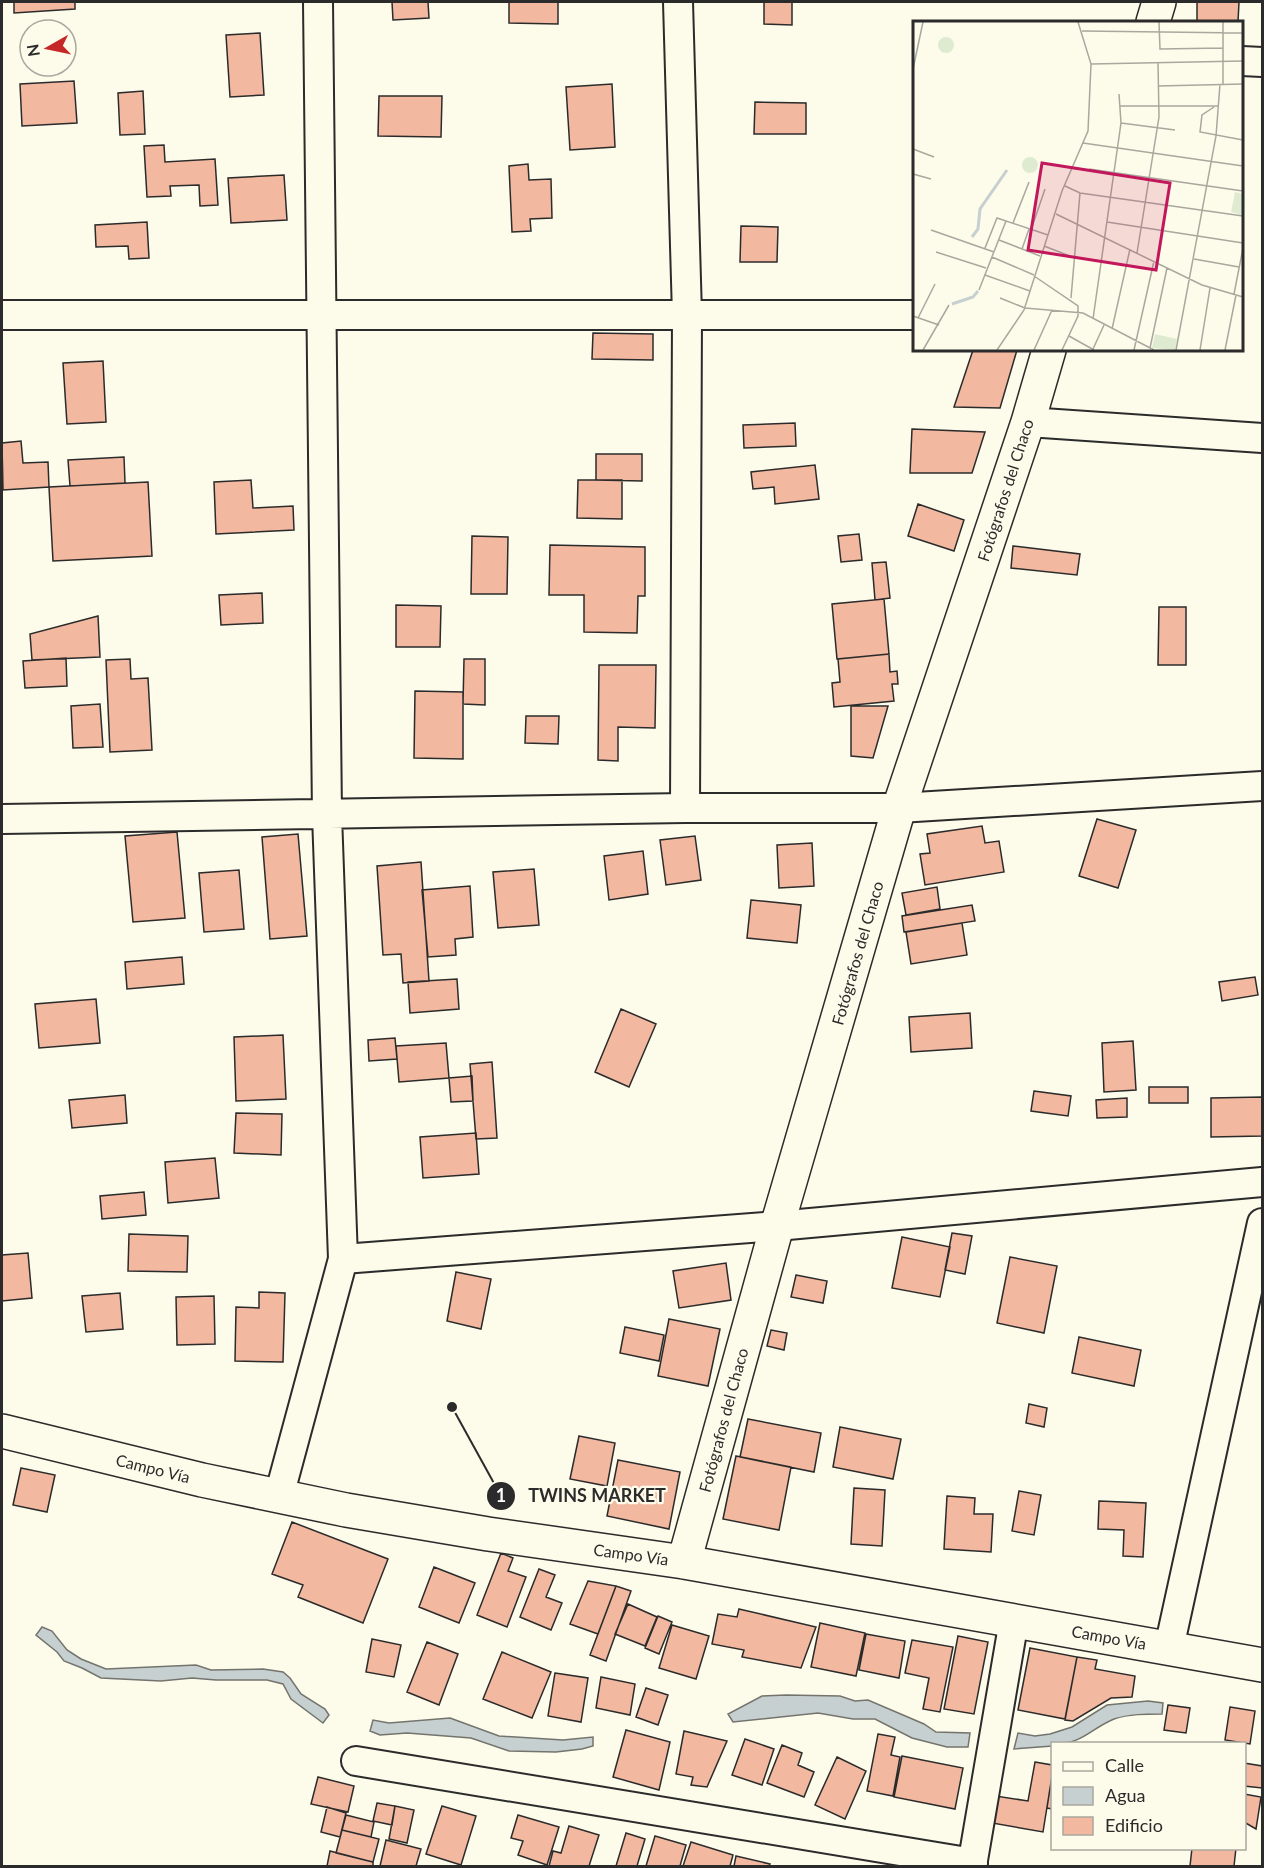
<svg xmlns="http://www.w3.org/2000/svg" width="1264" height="1868" font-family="Lato,sans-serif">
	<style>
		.water { fill: #c7d0d0; stroke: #74746e; stroke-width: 1.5 }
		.building { fill: #f2b8a0; stroke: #2b2b2b; stroke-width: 1.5 }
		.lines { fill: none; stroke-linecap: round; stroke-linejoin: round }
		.minor-casing { stroke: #2b2b2b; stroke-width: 32 }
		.tertiary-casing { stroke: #2b2b2b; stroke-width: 36 }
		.minor { stroke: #fdfbea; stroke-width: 28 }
		.tertiary { stroke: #fdfbea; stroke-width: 33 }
		.labels { text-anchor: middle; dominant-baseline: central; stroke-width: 4.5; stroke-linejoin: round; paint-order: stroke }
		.street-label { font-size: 16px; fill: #2b2b2b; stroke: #fdfbea }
		.inset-river { fill: none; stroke: #c7d0d0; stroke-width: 3 }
		.inset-road { fill: none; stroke: #a9a89e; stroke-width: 1.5 }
		.view { fill: #c2185b; fill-opacity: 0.15; stroke: #c2185b; stroke-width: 3 }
		.inset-edge { fill: none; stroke: #2b2b2b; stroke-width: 3 }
		.leader { fill: none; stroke: #2b2b2b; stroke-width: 2 }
		.callout-dot { fill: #2b2b2b; stroke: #fdfbea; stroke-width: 2 }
		.mark-label { font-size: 18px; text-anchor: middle; font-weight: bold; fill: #fff }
		.callout-label { font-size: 18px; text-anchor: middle; font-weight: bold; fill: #2b2b2b; stroke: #fdfbea; stroke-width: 4.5; stroke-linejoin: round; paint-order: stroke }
	</style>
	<rect width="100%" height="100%" fill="#fdfbea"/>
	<path class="water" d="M42 1627 52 1631 67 1650 81 1659 106 1669 196 1665 211 1670 263 1669 283 1672 290 1678 301 1694 325 1709 329 1715 323 1723 291 1699 283 1684 267 1680H216L192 1678 161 1681 101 1678 82 1668 64 1661 57 1652 36 1635Z
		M786 1695 840 1696 855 1701 868 1700 924 1724 936 1732 970 1733 968 1747H947L912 1738 875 1719H853L818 1713 733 1722 728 1714 762 1696Z
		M1148 1701 1163 1703 1162 1714C1146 1714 1129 1714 1114 1719 1088 1730 1084 1744 1052 1744V1746L1014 1749 1018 1733 1035 1736 1050 1734 1072 1727 1107 1705Z
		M450 1718 499 1736 563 1740 593 1737V1746L582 1749 556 1752 509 1751 471 1738 407 1733 380 1735 370 1731 373 1720 389 1723Z"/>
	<path class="building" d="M14 2H75V9L14 13Z
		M392 2H428L429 18 393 20Z
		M509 2H558V24L509 23Z
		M764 2H792V25L764 24Z
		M1197 2H1239L1238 22H1197Z
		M260 33 264 95 230 97 226 35Z
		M74 81 77 123 22 126 20 84Z
		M612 84 615 147 570 150 566 87Z
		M143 91 145 134 120 135 118 93Z
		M379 96H442L441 137 378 136Z
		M755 102 806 103V134H754Z
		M164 145 165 162 215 159 218 205 200 206 199 185 170 186 171 196 147 197 144 146Z
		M528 164 529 180 551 179 552 218 530 219 531 231 512 232 509 166Z
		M284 175 287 220 231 223 228 178Z
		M147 222 149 258 129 259 128 246 96 247 95 225Z
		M741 226 778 227 777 262H740Z
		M593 333 653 334V360L592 359Z
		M973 350H1017L1000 408 954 407Z
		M103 361 106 422 67 424 63 363Z
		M795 423 796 446 744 448 743 425Z
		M912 429 985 432 972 473H910Z
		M21 441 23 463 48 462 49 487 3 490 2 443Z
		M596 454H642V481L596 480Z
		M124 457 125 483 70 486 68 460Z
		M815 465 819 499 775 504 774 487 753 489 751 472Z
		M251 480 253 508 293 506 294 530 216 534 214 482Z
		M578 480H622V519L577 518Z
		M148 482 152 556 53 561 49 487Z
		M918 504 964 520 954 551 908 536Z
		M859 534 862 560 841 562 838 536Z
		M472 536 508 537 507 594H471Z
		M550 545 645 547V596H638L637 633 584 632V595H549Z
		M1013 546 1080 554 1077 575 1011 568Z
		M886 562 890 598 875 600 872 563Z
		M262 593 263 623 221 625 219 595Z
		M884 599 889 654 837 659 832 604Z
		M396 605 441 606 440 647H396Z
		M1159 607H1186V665H1158Z
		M98 616 100 657 32 660 30 634Z
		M889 654 890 672 897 671 898 684H892L894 701 834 707 832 683 840 682 838 659Z
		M66 658 67 686 25 688 23 661Z
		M130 659 131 679 148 678 152 750 110 752 106 660Z
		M464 659H485V705L463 704Z
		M599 665H656L655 728 618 727V761L598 760Z
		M415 691 463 692V759L414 758Z
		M100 704 103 747 73 748 71 706Z
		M851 706H888L873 758 851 756Z
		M526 716H559L558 744 525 743Z
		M1097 819 1136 830 1118 888 1079 876Z
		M982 826 985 843 999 841 1004 872 925 885 920 854 930 853 927 834Z
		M177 832 185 918 133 922 125 836Z
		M298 834 307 936 270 939 262 837Z
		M695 836 701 880 666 885 660 840Z
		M812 843 814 886 779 888 777 845Z
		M643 851 648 894 609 900 604 856Z
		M421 862 429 981 403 983 401 954 383 955 377 866Z
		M534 869 539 925 498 928 493 872Z
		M239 870 244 929 204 932 199 873Z
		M470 886 473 937 455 939 456 955 428 957 422 890Z
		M937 887 940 909 906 915 902 893Z
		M751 900 801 905 797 943 747 938Z
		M972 905 975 921 904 932 902 916Z
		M962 923 967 955 911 964 906 932Z
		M182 957 184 984 127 989 125 962Z
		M1255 977 1258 995 1222 1001 1219 982Z
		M457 979 459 1009 410 1013 408 982Z
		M96 999 100 1043 39 1048 35 1004Z
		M621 1009 656 1024 629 1087 595 1072Z
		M970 1013 972 1048 911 1052 909 1017Z
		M283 1035 286 1099 236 1101 234 1037Z
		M395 1038 397 1059 369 1061 368 1040Z
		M1133 1041 1136 1090 1104 1092 1102 1043Z
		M446 1043 449 1078 399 1082 396 1046Z
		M492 1062 497 1138 476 1139 470 1064Z
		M472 1076 473 1101 451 1102 449 1078Z
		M1149 1087H1188V1103H1149Z
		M1034 1091 1071 1096 1068 1116 1031 1111Z
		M125 1095 127 1123 72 1128 69 1100Z
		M1262 1097V1136L1211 1137V1098Z
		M1127 1098V1117L1097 1118 1096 1100Z
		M236 1113 282 1114 281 1155 234 1153Z
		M476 1133 479 1174 423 1178 420 1137Z
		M215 1158 219 1198 168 1203 165 1162Z
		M144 1192 146 1215 102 1219 100 1196Z
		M952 1233 972 1236 965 1274 945 1270Z
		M129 1234 188 1236 187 1272 128 1271Z
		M902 1237 950 1247 940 1297 892 1288Z
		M28 1253 32 1298 2 1301V1255Z
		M1010 1257 1057 1266 1044 1333 997 1323Z
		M726 1263 731 1300 679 1308 673 1271Z
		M456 1272 491 1279 481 1329 447 1321Z
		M796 1275 827 1281 823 1303 791 1297Z
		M259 1292 285 1293 283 1362 235 1361 236 1307 259 1308Z
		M120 1293 123 1329 86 1332 82 1296Z
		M214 1296 215 1344 177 1345 176 1297Z
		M669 1319 720 1329 708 1386 658 1376Z
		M625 1327 664 1335 659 1361 620 1353Z
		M771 1330 787 1333 784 1350 767 1346Z
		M1079 1337 1141 1350 1134 1386 1072 1373Z
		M1029 1404 1047 1408 1044 1427 1026 1423Z
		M748 1419 821 1433 814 1472 740 1457Z
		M840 1427 901 1439 893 1479 833 1467Z
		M579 1436 615 1443 607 1486 570 1479Z
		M736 1456 791 1467 779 1530 723 1519Z
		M618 1460 680 1472 669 1529 607 1516Z
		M21 1468 55 1475 47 1512 13 1505Z
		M854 1488 885 1490 882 1546 851 1544Z
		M1019 1491 1041 1495 1034 1535 1012 1531Z
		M947 1496 975 1498 974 1514H993L991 1552 944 1549Z
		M1099 1501 1146 1503 1143 1557 1123 1556 1124 1530 1098 1529Z
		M292 1522 388 1559 363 1623 298 1597 303 1585 272 1574Z
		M501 1553 513 1558 508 1571 526 1577 507 1627 477 1615Z
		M434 1567 475 1583 459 1623 419 1607Z
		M539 1569 555 1575 546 1597 562 1603 551 1630 520 1617Z
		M588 1581 616 1586 598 1634 570 1624Z
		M616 1586 631 1591 606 1661 590 1655Z
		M628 1604 657 1617 645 1646 615 1634Z
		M739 1609 816 1627 801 1668 742 1657 744 1650 712 1644 718 1614 737 1617Z
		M658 1616 672 1622 659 1654 645 1648Z
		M820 1623 865 1633 856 1676 811 1667Z
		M672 1625 709 1636 696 1679 659 1668Z
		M866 1634 905 1641 899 1678 859 1670Z
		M958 1636 988 1642 974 1714 944 1709Z
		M372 1639 401 1645 394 1677 366 1672Z
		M912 1640 953 1647 940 1712 923 1709 929 1678 905 1673Z
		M427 1642 458 1654 439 1705 407 1692Z
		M1030 1648 1077 1657 1065 1719 1018 1710Z
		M502 1652 551 1672 532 1718 483 1699Z
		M1077 1657 1097 1660 1095 1669 1135 1676 1132 1697 1111 1698 1073 1721 1065 1720Z
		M555 1673 588 1678 581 1722 548 1716Z
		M601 1677 635 1684 630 1715 596 1708Z
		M646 1688 668 1695 658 1725 636 1717Z
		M1168 1705 1190 1708 1186 1733 1164 1730Z
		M1230 1707 1255 1711 1250 1744 1225 1740Z
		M626 1730 670 1742 659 1790 613 1777Z
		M684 1731 727 1741 707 1787 691 1785 693 1777 676 1774Z
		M878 1734 895 1737 891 1755 900 1757 893 1796 867 1791Z
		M745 1739 774 1749 762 1785 732 1775Z
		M782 1745 802 1753 798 1765 814 1772 804 1797 767 1783Z
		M902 1756 963 1768 955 1809 894 1797Z
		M837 1757 866 1771 845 1819 815 1805Z
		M1035 1762 1052 1765V1776L1043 1832 992 1823 996 1796 1028 1801Z
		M1244 1763 1262 1766V1788L1244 1786Z
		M1052 1776V1809L1047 1808Z
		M318 1777 354 1786 348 1812 311 1804Z
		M1244 1794 1261 1797 1256 1829 1244 1822Z
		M377 1803 395 1806 392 1825 373 1821Z
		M395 1806 414 1810 407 1843 389 1839Z
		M442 1806 476 1816 461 1865 426 1854Z
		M327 1807 346 1813 340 1837 321 1832Z
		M346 1815 374 1822 371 1837 342 1830Z
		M518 1815 559 1827 547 1865 518 1855 523 1841 511 1838Z
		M569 1826 599 1835 589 1866H549L553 1851 561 1853Z
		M342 1830 379 1839 373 1862 336 1853Z
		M626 1833 645 1839 637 1866H616Z
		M655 1836 686 1845 680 1866H646Z
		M386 1840 421 1849 416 1866H380Z
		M691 1842 733 1855 730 1866H683Z
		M1192 1848H1236L1234 1866H1190Z
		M330 1851 373 1862V1866H327Z
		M736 1856 770 1864 769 1866H734Z"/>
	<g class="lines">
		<defs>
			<path id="minor" d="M678 2 687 315 685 808
				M1242 61 1262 62
				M2 315H914
				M1028 422 1262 438
				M2 819 685 808H899L1262 786
				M343 1259 777 1226 1262 1182
				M279 1496 343 1259 327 815 318 2
				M1169 1648 1262 1223
				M356 1761 973 1863
				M972 1866 1014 1620"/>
			<path id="tertiary" d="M1153 22 1159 2
				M2 1431 202 1480 346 1510 488 1534 684 1562 1262 1665
				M684 1562 777 1226 899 808 1028 422 1049 350"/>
		</defs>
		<use href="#minor" class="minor-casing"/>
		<use href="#tertiary" class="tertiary-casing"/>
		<use href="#minor" class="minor"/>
		<use href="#tertiary" class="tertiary"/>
	</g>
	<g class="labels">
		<g class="street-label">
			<text transform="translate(1005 490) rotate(-72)">Fotógrafos del Chaco</text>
			<text transform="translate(857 953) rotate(-74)">Fotógrafos del Chaco</text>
			<text transform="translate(723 1420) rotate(-75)">Fotógrafos del Chaco</text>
			<text transform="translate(153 1468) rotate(14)">Campo Vía</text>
			<text transform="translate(631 1554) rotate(8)">Campo Vía</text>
			<text transform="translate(1109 1637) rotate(10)">Campo Vía</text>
		</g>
	</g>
	<g transform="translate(913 21)">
		<rect width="330" height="330" fill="#fdfbea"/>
		<path d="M25 24a8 8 0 1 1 16 0a8 8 0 1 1-16 0ZM109 144a8 8 0 1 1 16 0a8 8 0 1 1-16 0ZM322 171 330 173V194L318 191ZM242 313 264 318 262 329 239 327Z" fill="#deebd1"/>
		<path class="inset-river" d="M59 216 65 208 67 188 94 149M39 283 60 276 65 270"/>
		<path class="inset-road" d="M246 1 247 28 310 27M169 10 330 12M178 43 330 40M0 48 10 1M310 63V1M245 65 330 63M207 85H306M301 86 289 94 287 111 330 119M208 102 262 109M170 122 330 145M0 128 21 136M176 148 330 170M0 153 18 158M152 165 167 172 330 195M143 193 289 264 330 276M194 201 330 222M100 202 116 161M18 209 81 231M118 209 132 168M86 219 127 235M131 225 162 237M72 227 84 197 135 214M109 228 116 208M23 231 73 247M224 232 246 96 245 42M79 236 121 254M281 238 326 246M72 254 117 270M121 255 165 285V295L149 329M66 269 93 200M321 273 330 227M87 277 112 287M158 277 167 172M112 287 170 292 241 329M0 295 26 304M5 297 22 263M180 298 208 102 206 73M199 308 217 228M156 315 181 329M237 327 254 247M180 328 191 304M10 329 36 284M84 329 111 289 149 170 175 110 178 43 165 1M121 329 139 289M221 329 241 240M263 329 303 115 307 63M287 329 297 267M312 329 323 274"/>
		<path class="view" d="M129 142 257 162 243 249 115 229Z"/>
		<rect width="330" height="330" class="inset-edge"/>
	</g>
	<path class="leader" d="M452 1407L501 1496"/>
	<g class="callout-dot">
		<circle cx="452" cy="1407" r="6"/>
		<circle cx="501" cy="1496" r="15"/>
	</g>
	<g class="mark-label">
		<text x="501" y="1502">1</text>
	</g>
	<g class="callout-label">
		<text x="597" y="1502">TWINS MARKET</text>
	</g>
	<rect width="1264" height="1868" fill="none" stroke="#2b2b2b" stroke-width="6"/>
	<rect x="1051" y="1742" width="195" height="108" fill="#fdfbea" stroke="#a9a89e" stroke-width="1.5"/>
	<rect x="1063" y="1762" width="30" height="9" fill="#fdfbea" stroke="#a9a89e" stroke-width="1.5"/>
	<text x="1105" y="1772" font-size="18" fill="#2b2b2b">Calle</text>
	<rect x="1063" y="1787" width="30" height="18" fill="#c7d0d0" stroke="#a9a89e" stroke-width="1.5"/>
	<text x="1105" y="1802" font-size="18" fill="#2b2b2b">Agua</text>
	<rect x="1063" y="1817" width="30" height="18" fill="#f2b8a0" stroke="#a9a89e" stroke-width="1.5"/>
	<text x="1105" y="1832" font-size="18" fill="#2b2b2b">Edificio</text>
	<g transform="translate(48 48) rotate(261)"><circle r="28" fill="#fdfbea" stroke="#a9a89e" stroke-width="1.5"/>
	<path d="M0-4.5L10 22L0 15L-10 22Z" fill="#c62828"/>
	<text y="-9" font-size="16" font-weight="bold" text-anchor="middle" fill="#2b2b2b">N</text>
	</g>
</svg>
